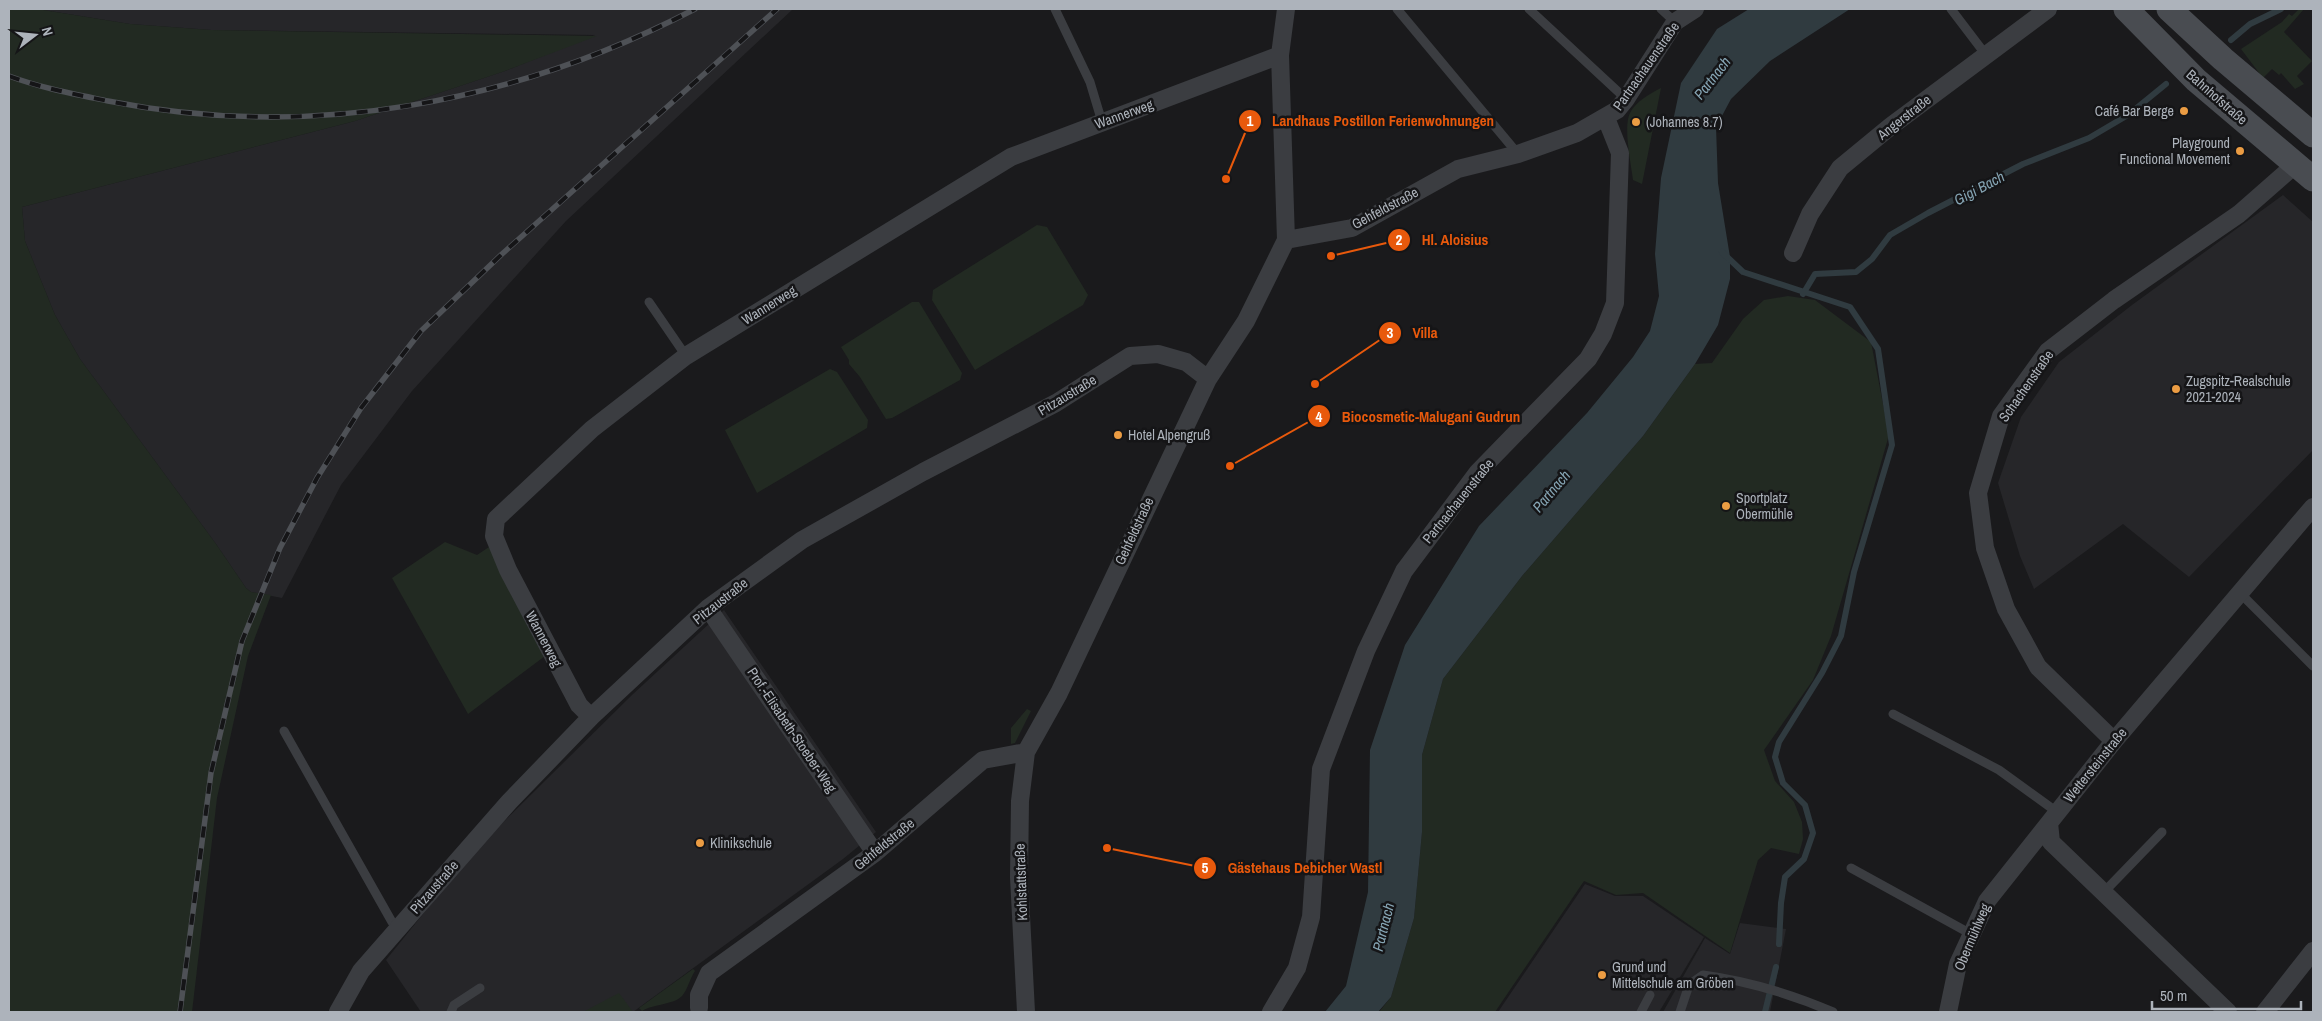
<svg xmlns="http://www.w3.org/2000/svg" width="2322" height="1021" font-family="'Archivo Narrow',sans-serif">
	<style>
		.built { fill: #262629 }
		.green { fill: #222a22 }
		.water { fill: #303b40 }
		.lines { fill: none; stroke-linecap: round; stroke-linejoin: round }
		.stream { stroke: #303b40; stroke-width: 6 }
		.lane { stroke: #3b3d41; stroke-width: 9 }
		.street { stroke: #3b3d41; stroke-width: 18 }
		.secondary { stroke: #494c51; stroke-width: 25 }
		.rail-casing { stroke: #4e5156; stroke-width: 5.5 }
		.rail { stroke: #151517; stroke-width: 4; stroke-dasharray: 11; stroke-linecap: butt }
		.poi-dot { fill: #eb9c43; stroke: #151517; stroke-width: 2 }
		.labels { text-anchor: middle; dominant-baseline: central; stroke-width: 5; stroke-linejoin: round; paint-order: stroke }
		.street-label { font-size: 14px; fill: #adb3bb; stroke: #151517 }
		.poi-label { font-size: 14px; fill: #adb3bb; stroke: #151517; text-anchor: start }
		.water-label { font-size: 15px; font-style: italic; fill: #86a5b4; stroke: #151517 }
		.leader { fill: none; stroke: #e8590c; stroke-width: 2 }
		.callout-dot { fill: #e8590c; stroke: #151517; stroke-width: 2 }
		.mark-label { font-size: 15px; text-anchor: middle; font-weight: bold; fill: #fff }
		.callout-label { font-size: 15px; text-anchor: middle; font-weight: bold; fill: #e8590c; stroke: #151517; stroke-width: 5; stroke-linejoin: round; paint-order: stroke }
	</style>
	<rect width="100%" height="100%" fill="#1a1a1c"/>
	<path class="built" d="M37 9H793L566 221 412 391 341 485 282 598 251 592 246 588 216 544 80 359 55 315 25 241 22 207 355 121 505 71 595 35 211 30 130 24Z
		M2283 195 2313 222V450L2189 577 2123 524 2034 589 2020 556 1998 483 2021 417 2059 362 2132 305Z
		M724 610 876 832 843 859 633 1012H421L386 960 472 853 632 695Z
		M1585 884 1615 896H1643L1704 937 1659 1012H1498Z
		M1740 923 1786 929 1770 1012H1663L1705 938 1730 954Z"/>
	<path class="green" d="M9 9H37L130 24 211 30 597 36 505 71 355 121 22 207 25 241 55 315 80 359 216 544 246 588 251 592 271 595 248 656 217 798 192 1012H9Z
		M2299 9H2304L2284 32 2312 61 2297 76 2304 84 2295 89 2281 73 2279 75 2272 69 2263 78 2241 49 2282 22 2289 14 2292 16Z
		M1661 88 1642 184 1633 180C1631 164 1623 126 1630 113 1635 102 1651 93 1661 88Z
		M1037 225 1047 227 1088 295 1083 305 975 370 932 300 933 290Z
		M1788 296 1815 300 1871 342 1889 435 1831 636 1813 680 1764 750 1775 781 1794 802 1802 822 1803 839 1799 854 1771 848 1758 860 1730 953 1643 893 1616 895 1584 881 1495 1012H1379L1391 997 1414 918 1422 832V755L1443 679 1522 576 1643 436 1695 364 1712 363 1743 319 1764 300Z
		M912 302H919L962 373 960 380 892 418 886 419 860 377 849 364V360L841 347Z
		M830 369 837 372 868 420 867 428 757 493 725 430Z
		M445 542 477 555 489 547 545 656 468 714 392 578Z
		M1027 709 1031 711 1015 743 1011 744V728Z
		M693 969 695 971C690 978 688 989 682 996 673 1005 653 1004 642 1011L639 1008Z
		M619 993 633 1012H583Z"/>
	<path class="water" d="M1749 9H1850L1770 61 1731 99 1716 127 1718 183 1730 257V279L1718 325 1695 364 1643 436 1522 576 1443 679 1422 755V832L1414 918 1391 997 1378 1012H1325L1346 986 1368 892 1370 750 1405 645 1479 526 1587 413 1633 357 1650 331 1659 296 1655 254 1661 178 1681 83 1717 29Z"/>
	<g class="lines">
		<path class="stream" d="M2231 40 2250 24 2281 9
			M1722 252 1743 272 1850 307 1878 349 1892 445 1854 572 1841 636 1822 673 1779 742 1775 757 1783 783 1805 805 1813 833 1804 859 1785 877 1781 903 1779 944
			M1803 294 1815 274 1856 272 1872 259 1890 235 1928 213 2023 164 2089 138 2128 115 2166 84
			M1765 1012 1776 967"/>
		<path class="lane" d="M1055 9 1090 82 1102 122
			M1397 9 1518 154
			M1529 9 1626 99
			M1661 9 1675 22
			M1951 9 1986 55
			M649 302 686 356
			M2241 594 2313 666
			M1893 714 1999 770 2057 812
			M284 731 392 922 399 927
			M1851 868 1971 934
			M2104 892 2162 832
			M451 1012 454 1005 480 988
			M1641 1012 1650 995
			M1680 1012 1689 985 1703 975C1748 981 1791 994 1833 1012"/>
		<path class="street" d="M1286 9 1280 55 1286 240
			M1793 253 1810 214 1840 168 1891 126 2048 9
			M708 608 875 853
			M591 717 579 705 508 570 494 536 496 519 592 429 686 356 1011 157 1280 55
			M2114 741 2038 667 2006 609 1985 548 1978 493 2001 416 2048 351 2114 300 2239 214 2296 164
			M1026 752 1020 801 1019 877 1026 1012
			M699 1008V995L709 973 875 853 983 760 1026 752 1059 693 1208 379 1246 321 1286 240 1352 228 1458 169 1518 154 1577 133 1617 110 1626 99 1675 22 1695 9
			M338 1012 361 971 509 802 591 717 708 608 802 540 923 472 1056 403 1130 356 1158 354 1186 362 1208 379
			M1271 1012 1297 968 1311 917 1321 769 1366 651 1404 571 1478 472 1588 359 1603 334 1615 303 1620 153 1606 118
			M1948 1012 1958 964 1987 901 2049 823
			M2228 1012 2051 842 2049 823 2114 741 2313 507
			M2265 1012 2313 951"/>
		<path class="secondary" d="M2126 9 2196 80 2313 179
			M2169 9 2223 59 2313 135"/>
		<defs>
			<path id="rail" d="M9 76C41 88 74 94 108 101 310 141 513 104 695 9
				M180 1012 211 773 242 641 280 548 317 478 361 408 421 331 502 254 777 9"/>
		</defs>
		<use href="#rail" class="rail-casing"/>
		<use href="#rail" class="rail"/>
	</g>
	<g class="poi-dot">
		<circle cx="2184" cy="111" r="5"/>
		<circle cx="1636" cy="122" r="5"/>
		<circle cx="2240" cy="151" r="5"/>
		<circle cx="2176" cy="389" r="5"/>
		<circle cx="1118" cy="435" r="5"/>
		<circle cx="1726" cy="506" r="5"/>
		<circle cx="700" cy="843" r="5"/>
		<circle cx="1602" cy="975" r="5"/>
	</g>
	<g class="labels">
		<g class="street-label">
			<text transform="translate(1646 66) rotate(-55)">Partnachauenstraße</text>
			<text transform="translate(2217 97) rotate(41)">Bahnhofstraße</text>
			<text transform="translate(1124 114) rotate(-20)">Wannerweg</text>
			<text transform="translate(1904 117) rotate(-38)">Angerstraße</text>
			<text transform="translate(1385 208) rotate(-28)">Gehfeldstraße</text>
			<text transform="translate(769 305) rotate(-32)">Wannerweg</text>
			<text transform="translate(2026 386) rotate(-55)">Schachenstraße</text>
			<text transform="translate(1067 395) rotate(-31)">Pitzaustraße</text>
			<text transform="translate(1458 501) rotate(-51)">Partnachauenstraße</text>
			<text transform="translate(1134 531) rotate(-65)">Gehfeldstraße</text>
			<text transform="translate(720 601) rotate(-38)">Pitzaustraße</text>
			<text transform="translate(544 639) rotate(62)">Wannerweg</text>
			<text transform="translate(792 730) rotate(56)">Prof.-Elisabeth-Stoeber-Weg</text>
			<text transform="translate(2095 765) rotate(-51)">Wettersteinstraße</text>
			<text transform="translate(884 844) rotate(-39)">Gehfeldstraße</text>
			<text transform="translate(1021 882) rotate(-92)">Kohlstattstraße</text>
			<text transform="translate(434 887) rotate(-49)">Pitzaustraße</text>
			<text transform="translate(1972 937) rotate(-67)">Obermühlweg</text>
		</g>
		<g class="poi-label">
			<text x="2174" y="111" text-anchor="end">Café Bar Berge</text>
			<text x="1646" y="122">(Johannes 8.7)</text>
			<text x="2230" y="143" text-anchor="end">Playground<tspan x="2230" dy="16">Functional Movement</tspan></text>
			<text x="2186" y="381">Zugspitz-Realschule<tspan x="2186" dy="16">2021-2024</tspan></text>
			<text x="1128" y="435">Hotel Alpengruß</text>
			<text x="1736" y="498">Sportplatz<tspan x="1736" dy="16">Obermühle</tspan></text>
			<text x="710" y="843">Klinikschule</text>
			<text x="1612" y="967">Grund und<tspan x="1612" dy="16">Mittelschule am Gröben</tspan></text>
		</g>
		<g class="water-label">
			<text transform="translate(1712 78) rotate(-52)">Partnach</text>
			<text transform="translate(1979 188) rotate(-28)">Gigi Bach</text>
			<text transform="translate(1551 491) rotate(-50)">Partnach</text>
			<text transform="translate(1383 927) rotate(-76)">Partnach</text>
		</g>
	</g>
	<path class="leader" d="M1226 179L1250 121M1331 256L1399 240M1315 384L1390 333M1230 466L1319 416M1107 848L1205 868"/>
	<g class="callout-dot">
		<circle cx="1226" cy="179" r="5"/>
		<circle cx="1331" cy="256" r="5"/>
		<circle cx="1315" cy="384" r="5"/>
		<circle cx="1230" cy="466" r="5"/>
		<circle cx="1107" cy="848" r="5"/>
		<circle cx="1250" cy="121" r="12"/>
		<circle cx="1399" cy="240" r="12"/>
		<circle cx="1390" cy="333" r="12"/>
		<circle cx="1319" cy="416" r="12"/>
		<circle cx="1205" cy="868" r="12"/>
	</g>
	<g class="mark-label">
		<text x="1250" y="126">1</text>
		<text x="1399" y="245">2</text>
		<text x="1390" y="338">3</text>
		<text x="1319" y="422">4</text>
		<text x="1205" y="873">5</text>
	</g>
	<g class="callout-label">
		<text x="1383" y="126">Landhaus Postillon Ferienwohnungen</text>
		<text x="1455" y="245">Hl. Aloisius</text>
		<text x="1425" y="338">Villa</text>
		<text x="1431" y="422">Biocosmetic-Malugani Gudrun</text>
		<text x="1305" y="873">Gästehaus Debicher Wastl</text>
	</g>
	<rect width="2322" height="1021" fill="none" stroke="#adb3bb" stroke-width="20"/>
	<g transform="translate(35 35) rotate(74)" stroke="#151517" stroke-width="4" paint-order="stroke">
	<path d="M0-4L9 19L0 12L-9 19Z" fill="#adb3bb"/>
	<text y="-8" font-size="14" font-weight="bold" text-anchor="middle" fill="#adb3bb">N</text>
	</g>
	<path d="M2152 1001v8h149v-8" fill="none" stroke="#adb3bb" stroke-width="2.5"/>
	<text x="2160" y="1001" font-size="15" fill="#adb3bb" stroke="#151517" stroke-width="4" paint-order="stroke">50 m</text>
</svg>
